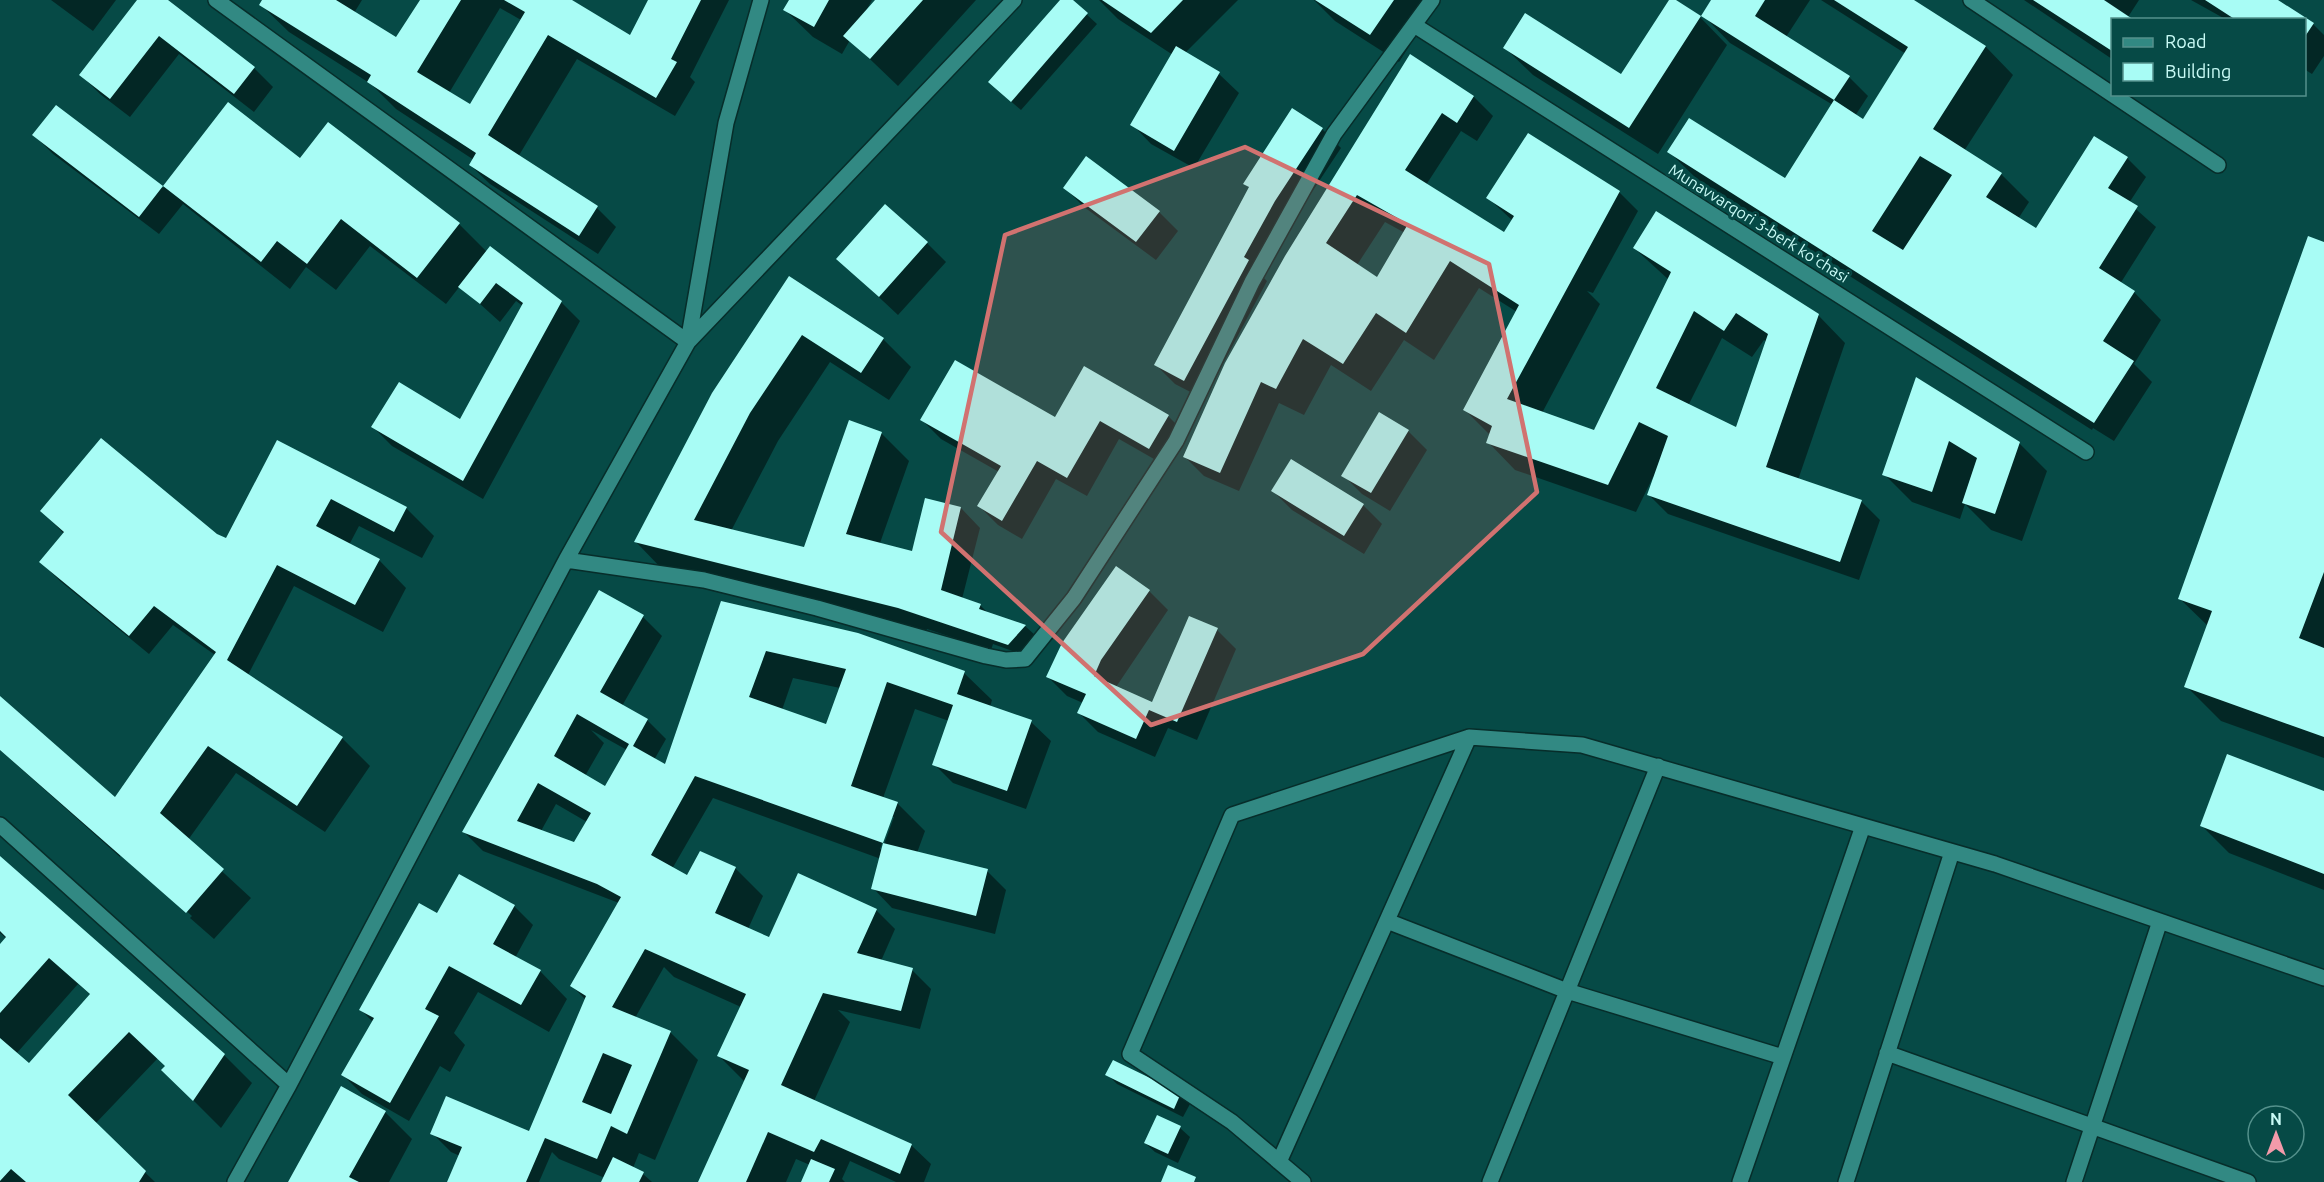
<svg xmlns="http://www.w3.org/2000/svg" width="2324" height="1182" font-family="Ubuntu,sans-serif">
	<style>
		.shadow { fill: #0007; fill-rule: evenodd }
		.building { fill: #a8fcf5; fill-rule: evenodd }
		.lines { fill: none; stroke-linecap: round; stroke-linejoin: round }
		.service-casing { stroke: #072d2a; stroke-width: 18 }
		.minor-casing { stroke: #072d2a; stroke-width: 18 }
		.service { stroke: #328983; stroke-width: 15 }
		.minor { stroke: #328983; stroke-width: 15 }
		.marked { fill: #d17270; fill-opacity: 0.2; stroke: #d17270; stroke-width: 4.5; stroke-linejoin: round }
		.labels { text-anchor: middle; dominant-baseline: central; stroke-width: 6; stroke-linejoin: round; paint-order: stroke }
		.street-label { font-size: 16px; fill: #c9fbf6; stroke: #064a46 }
	</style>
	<rect width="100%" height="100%" fill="#064a46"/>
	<path class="shadow" d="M51 0H116L93 31Z
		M139 0H166L254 68 273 87 254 112 179 54 130 117 100 94 81 75Z
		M264 0H362L354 13 396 39 422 0H569L631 37 650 0H729L690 77 695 82 675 116 577 59 518 157 597 208 616 227 598 254 490 184 470 165 474 160 396 109 371 84 289 32 261 5ZM500 8 521 20 471 106 449 93Z
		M790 0H872L867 9 877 0H976L898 86 850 40 842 54 813 37 785 10Z
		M1062 0H1071L1097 24 1021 110 999 91Z
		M1099 0H1238L1185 53 1219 74 1239 93 1194 168 1151 144 1132 124 1173 55 1118 19Z
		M1314 0H1439L1399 62 1335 21Z
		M1671 0 1700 17 1727 45 1658 154 1533 75 1505 48 1622 76Z
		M1713 0H1810L1786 37 1849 77 1868 96 1855 116 1863 121 1906 54 1821 0H1911L1986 47 2013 75 1964 151 2001 174 2029 202 2018 219 2042 234 2127 158 2146 177 2129 203 2156 227 2120 284 2134 292 2161 320 2134 364 2152 382 2114 441 2093 428 2092 430 1697 179 1669 152 1785 180 1833 105 1730 43 1703 15Z
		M2024 0H2139L2128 17 2112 20V59Z
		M2191 0H2275L2313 24 2324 35V56L2312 74 2304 69V20H2227Z
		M1411 56 1474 97 1493 116 1477 141 1461 131 1426 185 1505 234 1513 221 1488 198 1619 192 1638 211 1593 293 1587 291 1600 304 1542 413 1595 431 1669 280 1634 248 1818 315 1845 343 1798 480 1861 501 1880 520 1859 580 1668 514 1649 495 1655 478 1653 477 1636 512 1515 470 1488 442 1490 435 1465 410 1517 312 1479 288 1434 360 1404 340 1371 391 1331 365 1304 415 1279 403 1239 491 1204 476 1185 457ZM1385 222 1405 233 1378 279 1357 265ZM1722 338 1752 357 1764 340 1767 342 1736 430 1688 406Z
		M228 104 300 160 459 224 487 252 490 248 561 302 580 321 483 499 392 446 373 427 461 421 523 306 516 301 500 322 460 286 446 304 370 246 336 290 306 267 290 289 183 204 159 234 53 154 34 135 56 107 163 188Z
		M1322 129 1341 148 1294 219 1253 267 1267 281 1204 399 1175 384 1156 365 1250 188 1245 183Z
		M1065 188 1159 212 1178 231 1156 260 1084 207Z
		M927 243 946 262 898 315 838 259Z
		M2324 244V758L2221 721 2186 686 2208 626 2180 599Z
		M790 278 883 339 911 367 889 400 830 362 778 441 731 531 805 549 881 433 909 461 880 543 913 553 926 500 961 508 980 528 962 599 980 605 989 614 1025 626 1035 635 1018 653 993 644 991 650 927 629 925 634 663 570 636 542Z
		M1917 380 2019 443 2047 471 2022 541 1991 530 1965 504 1960 519 1912 502 1884 474Z
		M1168 416 1187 435 1168 467 1119 439 1087 496 1056 479 1022 539 998 525 979 506 999 472 941 439 922 420Z
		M1408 431 1427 450 1390 511 1362 494 1343 475Z
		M278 442 406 508 434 536 422 558 359 526 349 545 379 560 406 588 383 632 294 586 248 675 342 738 370 766 325 832 236 773 188 840 251 898 214 939 190 918 192 916 120 853V857L0 750V698L115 799 215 655 173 625 149 654 60 581 41 562 64 534 42 511 216 535 232 543Z
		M1273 491 1363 505 1382 524 1364 554 1292 510Z
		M1149 591 1168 610 1116 687 1153 704 1217 630 1236 649 1197 740 1168 728 1155 757 1098 732 1079 713 1083 703 1067 696 1048 677Z
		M600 592 643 617 662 636 622 706 647 720 666 739 654 760 671 769 722 603 858 635 964 673 992 700 990 707 1031 722 1051 741 1026 809 953 783 934 764 949 721 915 709 883 798 897 803 925 831 917 853 987 871 1006 890 995 934 892 908 873 888 881 859 713 798 672 869 687 877 735 868 763 896 748 929 770 939 876 910 895 929 881 961 912 970 931 989 920 1029 838 1010 850 1022 814 1101 911 1145 931 1164 924 1182H896L850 1161 842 1179 845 1182H802L810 1165 796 1159 786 1182H700L745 1082 719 1056 741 1007 674 977 664 967 635 1018 670 1032 698 1060 655 1160 639 1153 633 1168 643 1174 652 1182H603L605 1178 559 1159 552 1152 539 1182H449L460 1156 451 1152 432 1133H530L586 1000 572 986 619 903 483 851 464 832ZM793 678 840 688 827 726 782 710ZM591 730 627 750 606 788 585 776 604 743ZM556 804 587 822 574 844 541 831ZM891 817H894L882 850 880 849Z
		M2324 793V890L2229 853 2201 825Z
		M0 858 224 1055 252 1083 221 1128 163 1070 167 1067 158 1058 95 1124 155 1182H0V946L7 939 0 933ZM78 984 91 995 29 1065 16 1054Z
		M514 906 533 925 515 958 540 971 567 999 549 1032 478 992 454 1033 465 1045 450 1072 440 1066 409 1121 362 1094 343 1075 373 1022 361 1010 438 915Z
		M1107 1074 1180 1095 1190 1104 1183 1117 1117 1084Z
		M385 1112 412 1139 389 1182H289Z
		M1180 1128 1190 1137 1178 1163 1155 1152 1145 1143Z"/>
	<path class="building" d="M137 0H168L255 67 234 94 159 36 110 99 79 75Z
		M262 0H336L396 37 420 0H461L417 72 470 104 525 12 504 0H572L630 35 648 0H701L671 59 677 62 656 98 548 35 488 135 598 206 579 236 469 165 476 153 367 82 371 75 259 5Z
		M789 0H829L814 27 783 10Z
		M875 0H923L870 59 843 36Z
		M1060 0H1073L1088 13 1011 102 988 82Z
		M1102 0H1183L1151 33Z
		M1315 0H1394L1370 35Z
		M1669 0H1676L1701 16 1711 0H1765L1755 16 1850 76 1834 100 1863 119 1908 47 1834 0H1914L1986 46 1933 129 2002 173 1986 197 2036 228 2094 136 2128 157 2108 188 2138 206 2099 268 2135 291 2103 341 2134 361 2094 423 1667 152 1689 118 1785 178 1834 100 1701 16 1629 128 1503 48 1525 13 1621 74ZM1920 156 1952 175 1903 250 1872 231Z
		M2033 0H2104L2134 20H2112V51Z
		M2205 0H2278L2314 23 2304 38V20H2236Z
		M1176 46 1220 72 1174 151 1130 125Z
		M1410 54 1474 96 1457 123 1442 113 1405 170 1504 232 1514 216 1486 198 1528 133 1620 191 1507 399 1594 430 1671 272 1633 248 1656 211 1819 314 1766 467 1862 500 1840 562 1647 495 1668 436 1639 422 1608 485 1486 443 1492 426 1463 410 1519 305 1450 261 1406 333 1376 313 1343 364 1303 339 1276 389 1261 382 1220 473 1183 457 1225 363 1285 256ZM1357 195 1408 224 1377 277 1326 243ZM1694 311 1724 331 1736 313 1768 334 1736 427 1656 388Z
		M228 102 300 158 328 122 460 223 417 278 341 219 307 264 277 241 261 262 163 186Z
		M56 105 163 186 139 217 32 135Z
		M1292 108 1323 128 1275 201 1244 257 1249 260 1184 381 1154 365 1249 187 1243 184Z
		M1086 156 1160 211 1136 242 1063 188Z
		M885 204 928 242 879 297 836 259Z
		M2308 236 2324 242V572L2299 638 2324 648V737L2184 687 2212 611 2178 599Z
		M490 246 562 301 463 481 371 427 399 382 460 419 523 303 496 283 480 304 458 287Z
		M789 276 884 338 861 373 802 335 750 413 694 520 804 547 849 420 882 432 846 534 912 551 925 498 961 507 941 590 981 604 979 609 1026 625 1008 645 898 608 634 542 712 393Z
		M955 360 1055 417 1084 366 1169 415 1149 449 1100 421 1067 478 1037 461 1002 521 977 506 1001 466 920 420Z
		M1916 377 2020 442 1995 514 1962 503 1977 458 1949 441 1932 492 1882 475Z
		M1379 412 1409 430 1371 493 1341 476Z
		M101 438 217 534 226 538 277 440 407 507 394 532 331 499 316 526 380 559 355 605 277 565 227 660 343 737 297 806 208 746 160 813 224 869 186 913 0 750V696L115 797 216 652 154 606 129 636 39 562 64 532 40 511Z
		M1291 459 1364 504 1344 536 1271 491Z
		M1116 566 1150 590 1101 660 1094 676 1152 702 1189 616 1218 628 1177 722 1149 710 1136 739 1077 713 1086 694 1046 677 1062 643Z
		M599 590 644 615 600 692 648 719 633 746 665 764 721 601 858 633 965 671 957 694 1032 720 1007 791 932 765 953 705 887 682 851 786 898 802 883 843 695 776 651 855 687 875 700 851 736 867 715 913 769 937 798 873 877 909 857 953 913 968 901 1011 823 993 781 1085 912 1144 900 1174 821 1139 814 1152 768 1132 746 1182H698L749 1070 717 1056 746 994 645 949 612 1007 671 1031 627 1134 611 1126 597 1159 545 1138 526 1182H447L462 1147 430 1134 446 1096 529 1131 586 996 570 986 621 897 597 884 462 832ZM766 651 846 669 826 724 749 697ZM577 714 629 744 605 786 554 756ZM538 783 591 813 574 842 517 821ZM603 1053 632 1065 611 1114 582 1102Z
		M2227 754 2324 791V874L2200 826Z
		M883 843 988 869 976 916 871 889Z
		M0 856 225 1054 193 1101 161 1070 165 1066 129 1032 68 1095 146 1171 139 1182H26L11 1169 0 1181V1038L29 1063 90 994 49 958 0 1013V944L6 937 0 931Z
		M459 874 515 905 493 944 541 970 521 1005 449 966 425 1009 439 1016 390 1103 341 1075 374 1018 359 1010 419 903 437 913Z
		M1113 1060 1181 1093 1174 1109 1105 1075Z
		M341 1086 386 1111 349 1177 359 1182H288Z
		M1157 1115 1181 1126 1168 1154 1144 1143Z
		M613 1157 644 1172 639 1182H601Z
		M811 1159 835 1169 829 1182H801Z
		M1168 1165 1196 1177 1194 1182H1161Z"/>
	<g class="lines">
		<defs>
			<path id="service" d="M1971 0 2218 165
				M1387 921 1567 991 1783 1057
				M1887 1053 2248 1182
				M1279 1162 1469 737
				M1303 1182 1232 1122 1130 1054 1232 815 1469 737 1582 745 1995 864 2324 978
				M1490 1182 1658 766
				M1740 1182 1863 826
				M1846 1182 1952 852
				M2074 1182 2160 921"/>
			<path id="minor" d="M216 0 688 342 726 123 761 0
				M1414 25 2086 452
				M566 560 704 580 817 608 986 656 1006 660 1025 659 1074 598 1176 441 1252 282 1334 134 1432 0
				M0 825 289 1085
				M235 1182 289 1085 566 560 688 342 1014 0"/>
		</defs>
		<use href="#service" class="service-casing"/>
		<use href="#minor" class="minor-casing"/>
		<use href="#service" class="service"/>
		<use href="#minor" class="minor"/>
	</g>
	<path class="marked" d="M1245 147 1489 264 1537 492 1363 654 1151 725 941 532 1005 235Z"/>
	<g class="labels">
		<g class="street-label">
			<text transform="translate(1759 223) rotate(32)">Munavvarqori 3-berk koʻchasi</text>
		</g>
	</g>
	<rect x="2111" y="18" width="195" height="78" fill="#064a46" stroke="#54918c" stroke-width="1.5"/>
	<rect x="2123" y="38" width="30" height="9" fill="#328983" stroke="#54918c" stroke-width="1.5"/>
	<text x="2165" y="48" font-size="18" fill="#c9fbf6">Road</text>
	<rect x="2123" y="63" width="30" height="18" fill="#a8fcf5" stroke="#54918c" stroke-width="1.5"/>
	<text x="2165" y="78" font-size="18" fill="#c9fbf6">Building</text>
	<g transform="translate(2276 1134)"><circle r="28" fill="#064a46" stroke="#54918c" stroke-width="1.5"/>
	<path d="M0-4.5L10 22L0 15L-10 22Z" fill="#f39aaa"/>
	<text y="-9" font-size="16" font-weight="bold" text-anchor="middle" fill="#c9fbf6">N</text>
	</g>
</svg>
